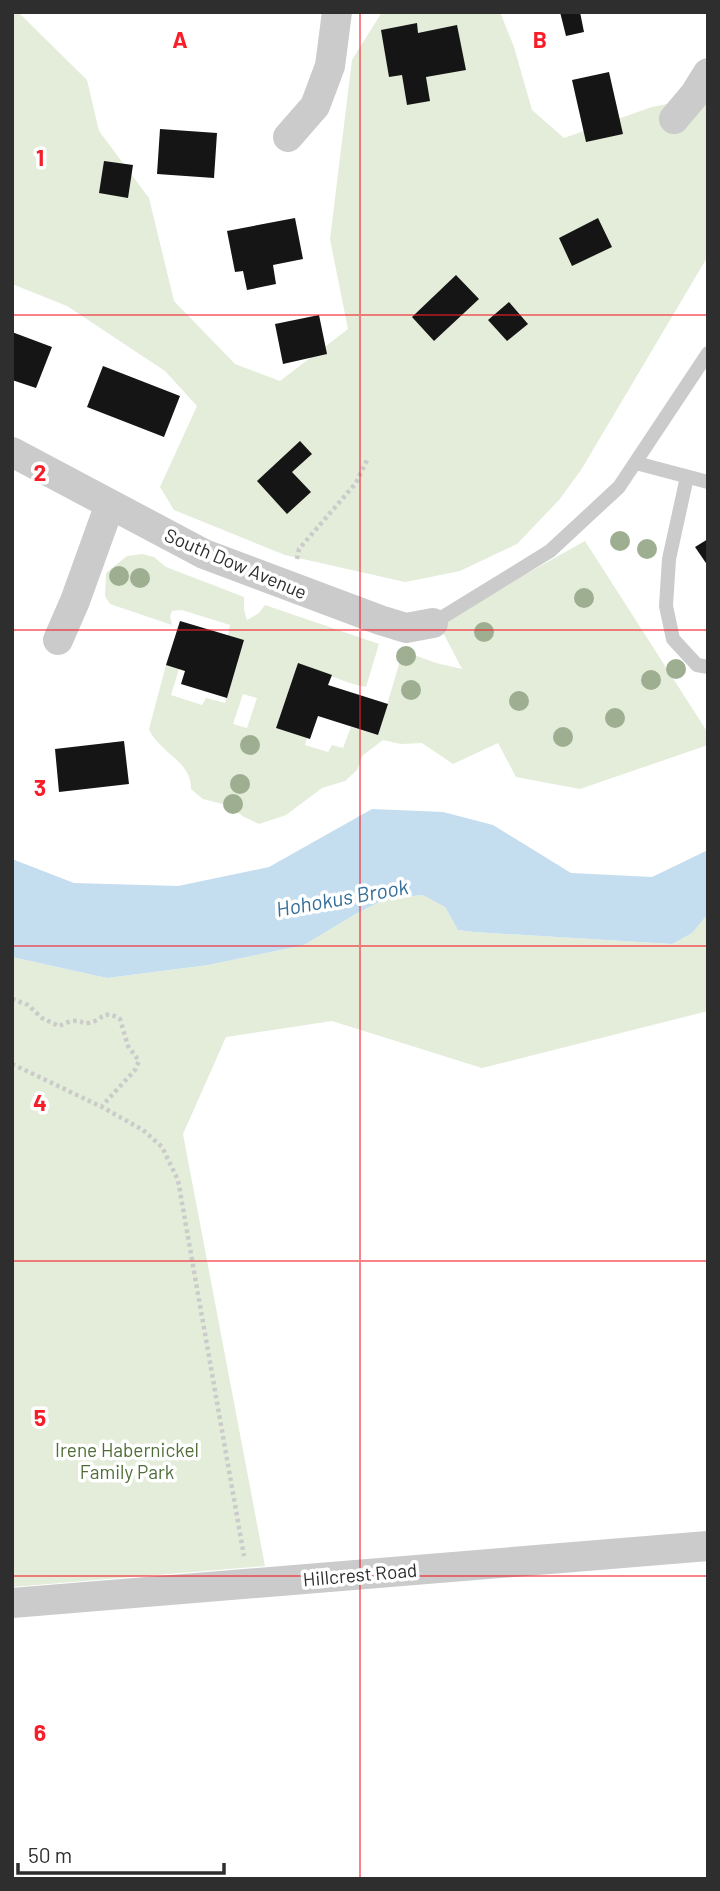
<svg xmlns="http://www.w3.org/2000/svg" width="720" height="1891" font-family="Barlow,sans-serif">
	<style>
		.green { fill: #e3edda; fill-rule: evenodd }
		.water { fill: #c4ddef }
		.building { fill: #151515 }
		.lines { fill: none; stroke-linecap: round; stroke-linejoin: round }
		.path { stroke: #cbcbcb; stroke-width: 4.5; stroke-dasharray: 3.5 3.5; stroke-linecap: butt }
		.lane { stroke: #cbcbcb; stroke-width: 14 }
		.street { stroke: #cbcbcb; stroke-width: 30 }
		.tree { fill: #9eaf91 }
		.grid { fill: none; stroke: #f61e28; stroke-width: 2; stroke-opacity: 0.55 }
		.labels { text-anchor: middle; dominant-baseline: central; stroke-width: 7; stroke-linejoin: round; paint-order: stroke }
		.street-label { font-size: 19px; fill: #2e2e2e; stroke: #fff }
		.park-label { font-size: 19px; fill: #4f6e37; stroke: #fff }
		.water-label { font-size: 21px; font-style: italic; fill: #346e98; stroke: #fff }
		.grid-label { font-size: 23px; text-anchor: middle; font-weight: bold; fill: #f61e28; stroke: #fff; stroke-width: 7; stroke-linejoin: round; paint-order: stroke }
	</style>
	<rect width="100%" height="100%" fill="#fff"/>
	<path class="green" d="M12 12H18L87 80 99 131 149 198 174 301 235 364 280 381 348 329 330 239 352 60 382 12H500L514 47 532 110 564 138 652 107 708 96V256L581 470 559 500 517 544 460 571 405 582 285 555 174 510 160 487 197 406 165 371 67 306 12 284Z
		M585 541 708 733V745L580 789 516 777 498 743 453 764 422 743 401 744 383 740 362 756 357 770 345 781 322 788 286 815 259 824 244 817 227 805 203 799 191 789C192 761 158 752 149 729L166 665 179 669 171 695 202 705 206 698 225 703 244 640 228 636 230 625 182 610 172 611 170 616 172 625 110 604 105 596 106 573 127 556 142 554 154 557 166 567 244 597V610L247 620 259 613 265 605 379 644 366 687C342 683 321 670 298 664L276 728 307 738 305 745 328 752 332 745 343 748 351 727 378 735 403 651 436 663 462 669 438 623ZM243 694 257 698 247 728 233 724Z
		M424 895 445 907 458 930 474 932 671 944 692 933 708 914V1011L482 1068 332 1021 226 1037 183 1134 265 1566 12 1587V957L107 978 208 965 304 945 354 915 385 899Z"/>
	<path class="water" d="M372 809 443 812 493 825 571 873 652 877 708 850V914L692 933 672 944 474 932 458 930 445 907 423 895 385 899 354 915 304 945 208 965 107 978 12 957V859L74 883 178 886 269 867Z"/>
	<path class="building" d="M560 12H580L584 32 566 36Z
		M417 23 418 33 457 25 466 70 426 77 430 101 407 105 402 75 389 77 381 30Z
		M609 72 623 134 586 142 572 80Z
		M160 129 217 133 214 178 157 174Z
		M104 161 133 165 128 198 99 193Z
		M295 218 303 259 273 265 276 284 247 290 243 271 235 272 227 231Z
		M598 218 612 247 572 266 559 238Z
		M456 275 479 299 434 341 412 317Z
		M509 302 528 324 507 341 488 320Z
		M319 315 327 354 283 364 275 324Z
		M12 332 52 347 36 388 12 380Z
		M103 366 180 396 164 437 87 407Z
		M300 441 312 454 292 472 311 492 287 514 257 481Z
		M708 539V566L695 547Z
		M180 621 244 640 227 698 181 684 185 671 166 665Z
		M298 663 332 675 328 685 388 704 378 735 318 716 310 739 276 728Z
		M124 741 129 784 59 792 55 749Z"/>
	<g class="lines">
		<path class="path" d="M297 559 299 549 356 483 368 458
			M12 999 28 1005 42 1018 59 1026C64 1024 71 1020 76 1021 85 1021 79 1024 88 1023 103 1021 102 1008 120 1019L128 1046 139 1061 135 1070 102 1106
			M12 1064 102 1107 143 1130 162 1147 178 1180 244 1556"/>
		<path class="lane" d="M636 463 708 482
			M687 477 669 559 666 606 673 639 697 665 708 667
			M433 623 550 551 619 487 708 353"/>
		<path class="street" d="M674 119 695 94 708 73
			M288 137 315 106 330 66 337 12
			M12 452 204 554 380 620 406 628 433 623
			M58 640 75 601 110 504
			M12 1603 708 1546"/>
	</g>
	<g class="tree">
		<circle cx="620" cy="541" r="10"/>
		<circle cx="647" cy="549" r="10"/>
		<circle cx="119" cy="576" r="10"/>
		<circle cx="140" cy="578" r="10"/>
		<circle cx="584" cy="598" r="10"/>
		<circle cx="484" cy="632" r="10"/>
		<circle cx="406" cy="656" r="10"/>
		<circle cx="676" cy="669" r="10"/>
		<circle cx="651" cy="680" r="10"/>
		<circle cx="411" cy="690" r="10"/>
		<circle cx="519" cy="701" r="10"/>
		<circle cx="615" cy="718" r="10"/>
		<circle cx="563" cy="737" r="10"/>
		<circle cx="250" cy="745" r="10"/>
		<circle cx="240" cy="784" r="10"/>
		<circle cx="233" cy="804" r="10"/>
	</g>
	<path class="grid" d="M360 12V1879M12 315H708M12 630H708M12 946H708M12 1261H708M12 1576H708"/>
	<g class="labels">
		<g class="street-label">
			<text transform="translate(236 563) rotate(23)">South Dow Avenue</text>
			<text transform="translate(360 1574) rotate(-5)">Hillcrest Road</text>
		</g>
		<g class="park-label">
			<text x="127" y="1449">Irene Habernickel<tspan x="127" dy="22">Family Park</tspan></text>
		</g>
		<g class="water-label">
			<text transform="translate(342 897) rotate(-10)">Hohokus Brook</text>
		</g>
	</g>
	<g class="grid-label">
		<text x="180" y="48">A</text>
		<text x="540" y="48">B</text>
		<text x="40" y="166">1</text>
		<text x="40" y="481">2</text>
		<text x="40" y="796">3</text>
		<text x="40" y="1111">4</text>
		<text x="40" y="1426">5</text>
		<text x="40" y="1741">6</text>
	</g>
	<rect width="720" height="1891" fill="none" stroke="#2e2e2e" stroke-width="28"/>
	<path d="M18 1863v10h206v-10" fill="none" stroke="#2e2e2e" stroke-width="3.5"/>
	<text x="28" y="1863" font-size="21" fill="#2e2e2e" stroke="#ffffff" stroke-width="5" paint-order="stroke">50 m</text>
</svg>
